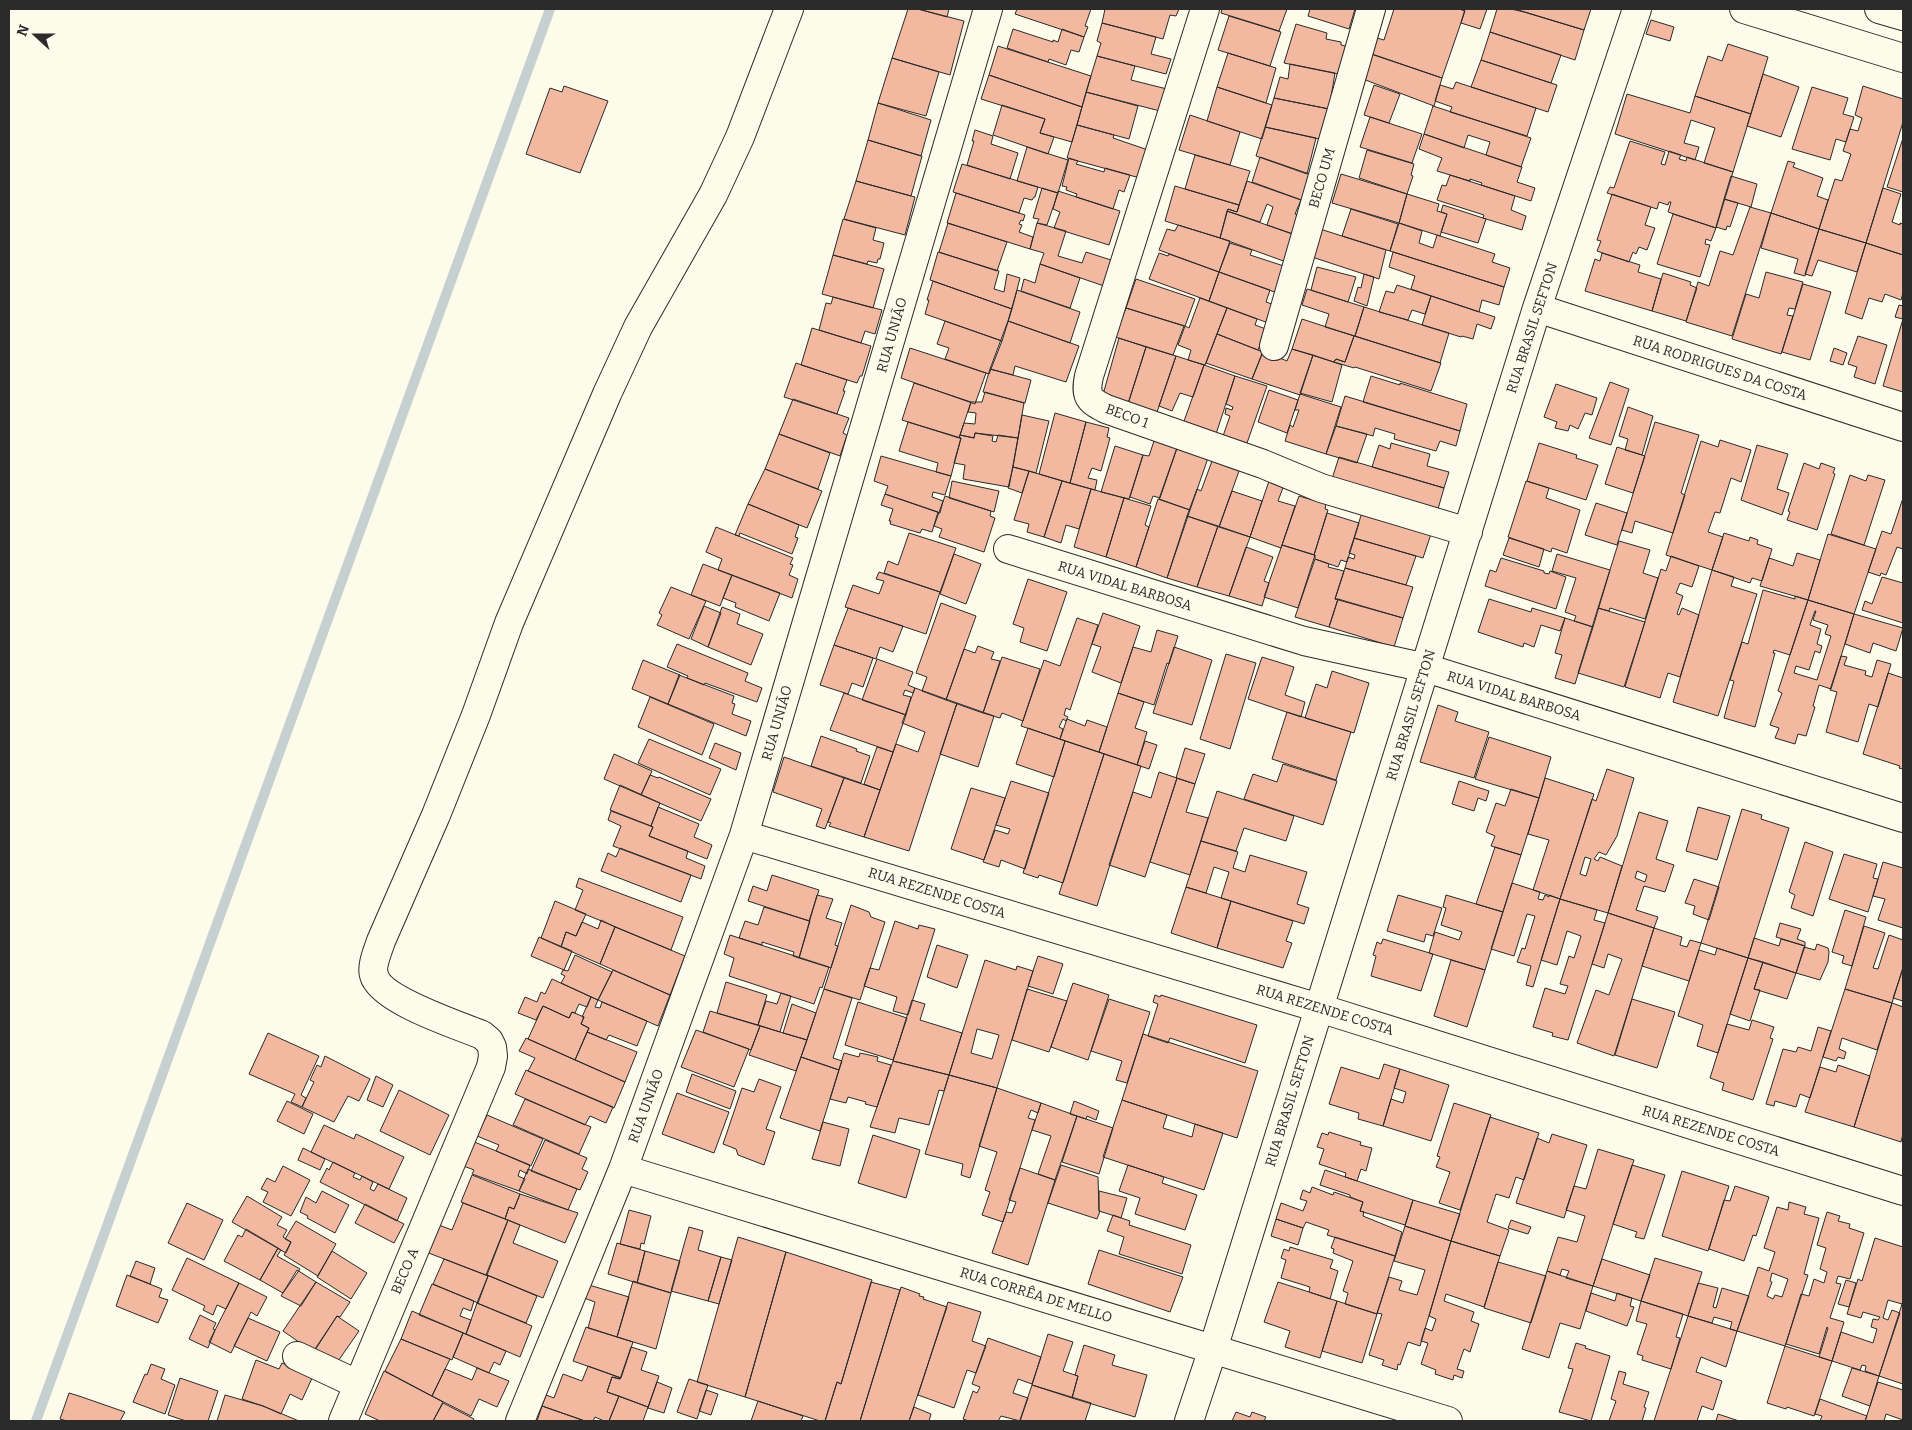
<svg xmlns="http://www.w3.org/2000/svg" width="1912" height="1430" font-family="Bitter,serif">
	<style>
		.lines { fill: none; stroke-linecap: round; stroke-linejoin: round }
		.stream { stroke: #c7d0d0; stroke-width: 10 }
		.building { fill: #f2b8a0; stroke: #2b2b2b; fill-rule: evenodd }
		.minor-casing { stroke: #2b2b2b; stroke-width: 30 }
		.minor { stroke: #fdfbea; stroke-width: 28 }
		.labels { text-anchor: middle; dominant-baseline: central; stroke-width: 4; stroke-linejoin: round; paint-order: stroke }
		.street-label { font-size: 14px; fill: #2b2b2b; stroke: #fdfbea }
	</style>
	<rect width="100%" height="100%" fill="#fdfbea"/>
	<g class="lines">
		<path class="stream" d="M36 1421 550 9"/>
	</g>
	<path class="building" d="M908 9H918L964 21 950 75 892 58Z
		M918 9H949L947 17Z
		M1017 9H1091L1085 26 1088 27 1084 37 1015 14Z
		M1105 9H1179L1176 16 1170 15 1163 39 1102 23Z
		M1222 9H1287L1279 31 1221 13Z
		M1310 9H1355L1349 29 1308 16Z
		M1394 9H1459L1465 11 1442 78 1372 54 1377 38 1384 40Z
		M1465 9H1487L1480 29 1461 23Z
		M1497 9H1511L1524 12 1584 30 1575 60 1490 32Z
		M1515 9H1591L1584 30Z
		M1229 16 1281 32 1270 66 1218 50Z
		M1651 20 1674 27 1670 41 1646 34Z
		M1102 23 1156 37 1151 54 1171 59 1166 74 1097 56 1101 43 1097 41Z
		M1296 24 1327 33 1326 39 1341 42V45L1350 47 1343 75 1284 63Z
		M1013 29 1053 42V40L1058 42 1062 29 1084 37 1079 52 1071 50 1066 65 1049 59 1048 62 1007 48Z
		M1490 32 1561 55 1551 83 1481 60Z
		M1728 44 1768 57 1751 114 1695 96 1708 56 1722 61Z
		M998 46 1091 76 1082 107 989 75Z
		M1228 53 1276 68 1266 103 1217 87Z
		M1371 54 1442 78 1434 106 1363 79Z
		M1097 56 1135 66 1131 80 1167 89 1160 111 1086 92Z
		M892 58 939 72 926 116 878 103Z
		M1481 60 1557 85 1548 112 1471 87Z
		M1290 64 1335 73 1329 109 1274 98 1280 77 1288 79Z
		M1763 74 1799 87 1781 137 1747 126Z
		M989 75 1082 107 1072 142 1040 133 1045 119 981 99Z
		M1456 82 1536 108 1527 136 1450 112 1452 107 1435 101 1440 85 1453 89Z
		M1374 85 1400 94 1389 123 1364 115Z
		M564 86 608 101 580 173 526 154 550 88 562 92Z
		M1863 86 1903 99V122L1866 243 1819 229 1835 179 1842 181 1851 154 1843 151 1850 129 1858 131 1862 118 1855 115Z
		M1217 87 1272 105 1262 139 1207 121Z
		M1812 87 1848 98 1843 114 1854 117 1846 142 1836 139 1830 160 1792 149Z
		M1086 92 1138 106 1129 139 1077 125Z
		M1627 94 1690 113 1695 96 1751 114 1733 172 1704 163 1715 128 1691 120 1684 143 1699 147 1695 160 1615 134Z
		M1274 98 1329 109 1328 141 1265 127Z
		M878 103 931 120 921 156 868 140Z
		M1002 105 1045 119 1040 133 1054 137 1048 154 993 135Z
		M1433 106 1531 138 1521 167 1486 155 1490 142 1468 135 1464 148 1424 134Z
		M1190 115 1240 132 1230 165 1179 150Z
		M1370 117 1422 134 1412 163 1360 147Z
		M1077 125 1114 135 1113 138 1148 150 1140 178 1067 158Z
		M1265 127 1316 138 1307 174 1256 156Z
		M975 130 993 136 991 144 1018 153 1010 179 967 165 974 141H972Z
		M1424 134 1522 167 1517 182 1535 188 1531 201 1481 185 1482 183 1470 179V181L1437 171 1442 158 1419 149Z
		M1903 138V192L1887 187Z
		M868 140 922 156 911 196 856 181Z
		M1630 141 1665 152 1661 164 1665 165 1669 151 1681 155 1679 159 1686 161 1687 157 1733 172 1716 228 1668 212 1671 202H1669L1668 205 1659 202 1657 209 1607 193 1610 187 1614 188Z
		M1027 147 1068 160 1058 193 1017 181Z
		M1367 150 1414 164 1411 175 1413 176 1407 194 1359 178Z
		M1195 155 1250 171 1239 205 1185 189Z
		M1260 157 1315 176 1307 202 1252 182Z
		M1069 158 1078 161 1076 164 1104 172 1105 168 1130 175 1124 192 1119 190 1113 209 1076 197 1077 194 1066 190 1067 187 1062 186Z
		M1788 161 1795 163 1793 167 1823 178 1817 196 1828 200 1819 229 1771 213Z
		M962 164 1038 187 1035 197H1034L1032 200 1024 198 1019 213 953 192Z
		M1341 174 1407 194 1399 223 1332 203Z
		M1450 175 1515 196 1511 210 1526 216 1522 230 1483 218 1484 215 1437 200 1442 185 1446 186Z
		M1731 176 1757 184 1751 207 1724 199Z
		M856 181 915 197 905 235 844 219Z
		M1247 181 1301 200 1295 214 1302 217 1296 235 1267 225 1273 207 1267 204 1260 222 1227 211 1228 209 1237 212Z
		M1175 186 1239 205 1237 212 1228 209 1220 238 1165 221Z
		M1042 188 1058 193 1047 225 1037 223 1039 219 1033 218Z
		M1883 188 1901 194 1892 222 1900 225V223L1903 224V255L1866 243Z
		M1058 191 1120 211 1109 245 1054 228 1060 212 1053 209Z
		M956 193 1025 215 1023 221 1021 220 1019 224 1022 225 1019 232 1033 237 1030 249 947 223Z
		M1407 194 1439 204 1437 211 1447 214 1440 236 1399 223Z
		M1612 194 1651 207 1645 225 1655 228 1647 250 1639 247 1636 254 1633 252 1629 262 1597 251 1601 241 1597 240Z
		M1724 199 1738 203 1730 227 1727 226 1726 230 1716 227Z
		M1443 205 1486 219 1478 243 1441 232 1447 214 1441 212Z
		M1750 207 1771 213 1732 336 1686 322 1698 282 1709 286 1720 251 1733 255Z
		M1351 209 1398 224 1390 251 1342 236Z
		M1227 211 1298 236 1289 263 1220 238Z
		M1771 213 1819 229 1805 276 1794 273 1798 259 1761 248Z
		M1673 214 1716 228 1711 241 1706 239 1705 244 1710 245 1700 277 1657 264Z
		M843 219 876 228 873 240 884 243 880 259H878L877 263 868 261 867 264 833 255Z
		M948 223 1007 242 997 271 939 252Z
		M1037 223 1066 231 1058 256 1082 263 1086 252 1114 261 1104 286 1040 264 1044 253 1030 249Z
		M1399 223 1422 231 1419 243 1433 248 1437 235 1495 254 1492 262 1510 268 1504 287 1390 251Z
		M1178 225 1230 241 1219 272 1159 250 1167 229 1175 231Z
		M1320 229 1386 250 1379 279 1312 257Z
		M1819 229 1866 243 1857 272 1818 260 1812 276 1805 274Z
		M1230 243 1252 250 1250 255 1290 268 1280 294 1219 272Z
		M1866 243 1903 255V293L1901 300 1885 294 1882 302 1869 298 1862 319 1845 313Z
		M938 252 999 271 994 289 1004 292 1007 274 1020 278 1012 309 930 280Z
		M1393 252 1504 287 1499 305 1482 300 1479 312 1411 289 1415 276 1389 267Z
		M1159 253 1168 256 1169 254 1219 272 1209 301 1149 279Z
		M1602 253 1640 265 1638 272 1661 279 1652 311 1585 291 1595 259 1600 261Z
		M833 255 884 269 873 308 822 294Z
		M1040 264 1080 278 1070 308 1021 291 1024 279 1035 283Z
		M1317 267 1356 277 1348 302 1311 290Z
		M1219 272 1270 290 1266 302 1278 306 1271 324 1209 301Z
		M1766 272 1803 282 1795 309 1789 308 1787 315 1793 316 1781 354 1732 339 1746 294 1759 298Z
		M1663 273 1691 282 1690 285 1697 288 1686 321 1652 311Z
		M1364 274 1374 277 1367 306 1354 301 1358 287 1361 288Z
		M1136 279 1195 299 1185 326 1126 308Z
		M933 281 1012 309 1002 341 925 314 929 300H927Z
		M1803 284 1831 292 1810 360 1782 352Z
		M1397 285 1431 296 1425 314 1412 310 1408 320 1379 312 1386 291 1394 293Z
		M1307 289 1364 307 1355 336 1325 327 1329 314 1302 305Z
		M1017 290 1080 312 1070 343 1008 321Z
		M1431 296 1495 317 1491 329 1477 324 1473 339 1462 336 1461 337 1422 325Z
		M833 297 882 310 875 334 865 331 861 343 819 330 826 303 831 304Z
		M1200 298 1227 308 1205 365 1188 360 1191 350 1178 345 1185 326 1189 328Z
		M1899 305 1903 306V392L1883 386 1903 319 1895 317Z
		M1364 307 1449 333 1440 363 1355 336Z
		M1126 308 1184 326 1173 355 1115 337Z
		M1227 308 1257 319 1255 325 1266 329 1258 350 1217 334Z
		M1302 319 1354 336 1345 362 1336 359 1334 362 1292 349Z
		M945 321 1002 341 989 374 945 359 949 348 937 344Z
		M1008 321 1079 346 1066 382 1015 366 1013 375 990 369Z
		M812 328 871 346 862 376H860L857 383 801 365Z
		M1217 334 1263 352 1252 379 1206 363Z
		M1354 336 1441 363 1431 391 1355 367 1354 368 1334 362 1336 359 1345 362Z
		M1858 336 1887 345 1875 384 1854 377 1857 367 1848 364Z
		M1119 338 1146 347 1127 407 1102 398Z
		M1146 347 1176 356 1156 415 1127 407Z
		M910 348 986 373 975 404 901 378Z
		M1834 348 1847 353 1843 365 1830 361Z
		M1292 349 1313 355 1300 395 1252 379 1263 351 1287 361Z
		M1313 355 1342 365 1332 402 1300 393Z
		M1176 356 1204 365 1193 397 1180 393 1172 411 1159 406Z
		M796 363 847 380 843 391H845L837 414 784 397Z
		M1204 365 1235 376 1216 434 1183 424Z
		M990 369 1031 380 1025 403 983 392Z
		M1235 376 1267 386 1247 443 1223 436 1230 416 1225 414 1226 408 1232 410 1233 407 1226 404Z
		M1371 376 1400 385V383L1467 404 1460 431 1363 402Z
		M1610 382 1629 389 1611 445 1589 438Z
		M914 383 971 402 959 438 902 420Z
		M1556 384 1597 398 1592 415 1585 413 1578 429 1570 425 1568 431 1555 428 1557 422 1544 417Z
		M1269 390 1298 400 1287 433 1258 422Z
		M985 392 1024 403 1018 438 975 433 974 438 960 435 964 423 975 424 976 413 968 412 971 402H982Z
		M1300 394 1341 407 1326 454 1285 441 1290 425 1293 427 1299 410H1295Z
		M1345 396 1460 431 1456 446 1440 441 1436 451 1394 439 1395 434 1375 428 1373 436 1336 426Z
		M793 399 849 418 843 433 847 435 840 456 779 434Z
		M1628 407 1653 416 1642 455 1625 450 1628 439 1619 436Z
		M1055 413 1086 422 1070 483 1039 474Z
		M1022 415 1049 421 1036 473 1013 467Z
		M908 422 961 438 951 476 936 472 938 463 899 451Z
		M1086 422 1109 428 1107 437 1110 438 1101 471 1092 468 1088 478 1097 480 1095 490 1070 483Z
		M1655 422 1699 435 1681 493 1685 495 1673 533 1635 521 1632 533 1622 530Z
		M1336 426 1367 434 1357 463 1326 454Z
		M975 433 993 436 992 441 996 442 998 435 1018 438 1009 487 963 479 965 465 954 463 961 438H959L960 435 974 438Z
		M779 434 830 453 818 489 765 469Z
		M1720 440 1751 450 1741 482 1731 478 1720 513 1715 512 1708 532 1723 537 1712 570 1666 555 1701 441 1718 447Z
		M1154 441 1177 448 1160 498 1153 496 1150 504 1130 497 1143 455 1149 456Z
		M1391 443 1430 454 1427 466 1449 472 1444 488 1372 467 1379 445 1390 449Z
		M1539 443 1577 455 1576 458 1598 465 1586 500 1527 481Z
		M1178 445 1208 458 1190 510 1159 499Z
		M1757 445 1788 454 1777 489 1789 493 1782 515 1741 500Z
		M1115 446 1143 455 1129 499 1101 492Z
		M1617 447 1645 456 1633 493 1605 484Z
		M881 456 951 476 945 495 933 492 932 497 943 501 940 513 885 494 888 486 874 481Z
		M1339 457 1444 488 1436 516 1330 485Z
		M1212 461 1239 471 1219 527 1187 516 1197 489 1201 491Z
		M1804 463 1819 469 1821 463 1835 468 1833 473 1835 474 1817 530 1787 520 1790 512 1788 511Z
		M1013 467 1029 471 1022 493 1008 488Z
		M765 469 822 491 807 528 748 504Z
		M1029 471 1062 481 1044 537 1027 532 1029 524 1014 520Z
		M1850 475 1866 481 1868 475 1885 480 1864 545 1831 534Z
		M952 481 999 491 994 512 949 498Z
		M1062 481 1091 489 1079 529 1066 525 1061 543 1044 537Z
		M1269 481 1284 485 1278 501 1295 506 1281 548 1250 537Z
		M1526 481 1549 488 1546 498 1580 510 1567 553 1552 548 1551 552 1508 537Z
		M1091 489 1124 498 1106 557 1074 547Z
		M1232 491 1262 501 1250 537 1219 527Z
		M885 494 938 512 932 532 922 529 920 533 890 524 891 521H889L893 509 881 505Z
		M945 496 991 511 990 516 995 518 984 552 939 537 942 529 934 526Z
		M1299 496 1326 504 1325 509 1328 510 1314 555 1282 545Z
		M1124 498 1151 506 1145 525 1149 527 1136 567 1106 557Z
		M1903 498V549L1897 547 1886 575 1881 573 1880 576 1868 572 1882 531 1891 534Z
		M1158 499 1190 510 1167 578 1136 567Z
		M1596 503 1627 513 1617 545 1585 535Z
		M748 504 799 525 795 537 798 538 792 554 740 533 739 536 735 535Z
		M1363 509 1432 531 1423 558 1354 538Z
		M1327 513 1359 523 1347 562 1341 560 1338 567 1315 559V555H1314Z
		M1187 516 1218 526 1197 587 1167 578Z
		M1218 526 1250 537 1229 596 1197 587Z
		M716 527 793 558 790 564 793 565 789 575 798 579 792 598 718 570 722 559 706 552Z
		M909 533 956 548 940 592 884 573 888 561 898 565Z
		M1724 533 1749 541 1750 537 1758 540 1757 544 1772 549 1762 581 1752 578 1750 583 1712 570Z
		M1828 534 1876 549 1854 614 1808 600Z
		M1354 538 1416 556 1406 585 1345 568 1348 557 1354 559 1355 555 1349 553Z
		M1509 538 1544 549 1539 567 1503 555Z
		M1619 541 1650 550 1643 573 1658 578 1645 619 1610 608 1609 611 1598 608Z
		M1282 545 1315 555 1298 608 1264 597Z
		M1246 547 1273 557 1264 581 1269 583 1262 606 1229 596Z
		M1797 553 1820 560 1808 600 1760 586 1769 558 1793 566Z
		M954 554 981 564 966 604 940 594Z
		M1557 554 1610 570 1593 627 1574 621 1576 616 1565 612 1576 578 1552 571Z
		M1671 556 1699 566 1692 587 1680 583 1676 593 1683 596 1677 614 1679 615 1682 608 1699 615 1680 677 1668 673 1660 698 1625 687 1661 569 1666 571Z
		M1501 558 1544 571V573L1549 574 1550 571 1566 577 1556 609 1485 586 1490 570 1496 572Z
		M1315 559 1329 564 1328 567 1344 571 1335 599H1338L1329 627 1295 617Z
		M703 564 732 575 720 606 691 595Z
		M1345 568 1413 587 1403 618 1335 599Z
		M1712 570 1734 577 1731 586 1757 594 1718 716 1673 702Z
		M879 572 940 592 926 634 845 607 853 585 879 594 884 581 876 579Z
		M732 575 780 593 769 621 735 607 736 603 723 598Z
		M1882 577 1903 583V623L1862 610 1865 601 1872 604Z
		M1028 579 1067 592 1047 651 1020 642 1024 628 1013 624Z
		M671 587 706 601 689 639 657 625 662 615 659 613Z
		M1763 590 1795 599V596L1808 600 1790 655 1774 650 1773 653H1775L1755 727 1724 718 1734 681 1730 680 1742 642 1748 644Z
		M1338 599 1403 618 1394 647 1329 627Z
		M1489 599 1531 612 1532 608 1565 618 1560 631 1541 625 1534 647 1524 643 1523 647 1478 632Z
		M1808 600 1854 614 1831 689 1819 685 1813 706 1815 707 1806 736 1798 734 1795 744 1775 738 1779 728 1770 725 1782 693 1778 691ZM1815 611H1816L1813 620 1828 625 1825 634 1831 636 1817 680 1794 673 1796 666 1809 670 1815 651 1820 653 1822 646 1817 644 1821 629 1810 625Z
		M941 603 976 616 946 700 922 691 927 677 916 673Z
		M704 606 721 613 708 647 691 639Z
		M722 607 740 614 737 624 763 634 751 665 708 647Z
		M848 608 903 626 893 652 880 647 876 659 834 645Z
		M1598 608 1645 622 1624 687 1578 673Z
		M1103 613 1140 626 1121 683 1092 672 1101 647 1092 644Z
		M1854 614 1903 628 1896 651 1873 643 1870 653 1845 644Z
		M1077 618 1098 625 1070 710 1066 708 1064 715 1068 717 1066 721 1063 719 1059 727 1063 729 1060 739 1021 726 1044 660 1060 666Z
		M1565 618 1593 627 1575 684 1555 678 1562 655 1555 653Z
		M1157 630 1178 636 1169 664 1167 663 1154 705 1118 693 1133 647 1151 652Z
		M677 644 748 673 745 681 762 688 757 702 705 683 704 685 687 678 688 676 667 667Z
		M834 645 873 658 863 687 852 683 848 694 820 685Z
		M978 646 994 652 991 659 1000 661 983 713 946 700 964 649 975 653Z
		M1174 647 1212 660 1192 725 1153 713Z
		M1226 654 1256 663 1230 749 1200 739Z
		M1841 656 1847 657 1844 665 1866 671 1865 675 1872 677 1877 660 1891 664 1878 707 1869 704 1858 742 1826 732 1837 692 1830 690Z
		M1002 657 1040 669 1023 721 1002 713 1000 718 983 713Z
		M1262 657 1294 667 1285 695 1305 702 1301 717 1248 699Z
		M877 659 913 672 908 685 915 688 913 693 905 690 903 695 911 697 906 715 862 700Z
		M643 660 680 675 668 704 632 689Z
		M1332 671 1369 683 1354 733 1305 718 1316 684 1327 688Z
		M1888 673 1903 678V769L1899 768 1900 766 1863 754Z
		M679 675 734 696 732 703 735 704 732 714 751 721 746 736 668 704Z
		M915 688 957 703 909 851 864 837 896 744 918 752 925 732 902 723Z
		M844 693 906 715 893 752 830 730Z
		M1118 693 1144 702 1135 728 1147 732 1137 765 1099 752Z
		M650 697 714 724 702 755 638 727Z
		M957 703 994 716 978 767 940 754Z
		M1438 705 1458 712 1455 721 1489 732 1474 778 1420 762Z
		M1287 712 1351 732 1336 780 1272 759Z
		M1067 719 1085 726 1087 720 1107 727 1099 752 1060 739Z
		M1028 728 1065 741 1054 777 1016 764Z
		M821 736 857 749 856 751 870 756 861 783 811 766Z
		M1489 737 1551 757 1539 798 1475 779Z
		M649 739 721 769 710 795 638 763Z
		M1065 741 1104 754 1063 883 1039 875 1038 878 1023 873Z
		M1145 741 1157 745 1149 769 1137 765Z
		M715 743 741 753 736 770 709 758Z
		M877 747 893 752 880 790 864 784Z
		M1185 748 1205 754 1195 784 1176 778Z
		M614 754 652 771 641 795 604 779Z
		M1104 754 1141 766 1097 906 1059 894Z
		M784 757 844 778 825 829 816 826 822 809 773 792Z
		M1283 764 1337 781 1323 825 1244 799 1253 774 1277 782Z
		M1607 769 1634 778 1617 836 1606 855 1599 852 1594 859 1598 861 1600 857 1622 866 1608 913 1560 899 1592 799 1596 801ZM1585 857 1591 859 1586 876 1580 874Z
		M1159 772 1177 778 1145 877 1109 865 1133 792 1151 798Z
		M650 775 658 778 659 777 711 799 701 821 641 795Z
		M844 778 880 790 864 837 829 826 831 823 828 822Z
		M1177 778 1195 784 1186 812 1208 818 1190 875 1150 862Z
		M1545 778 1594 794 1560 899 1533 890 1549 840 1528 834Z
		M1011 781 1049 793 1025 869 1001 860 999 867 983 862 995 830 1008 834 1010 829 996 825Z
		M1459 781 1489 791 1486 801 1478 798 1474 811 1452 804Z
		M620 785 660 803 651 826 610 810Z
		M971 788 1005 798 984 860 951 849Z
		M1511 789 1539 798 1521 855 1491 846 1495 836 1486 832 1496 803 1505 806Z
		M1217 791 1294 816 1286 841 1244 828 1236 851 1201 841Z
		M658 807 699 824 694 837 712 845 707 859 649 836 653 827 651 826Z
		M1698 807 1730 816 1717 860 1686 851Z
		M1742 809 1762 815 1761 819 1789 828 1748 958 1701 943Z
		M611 811 653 827 649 836 688 851 686 858 705 866 701 879 613 846 621 826 608 820Z
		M1639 812 1668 821 1656 859 1674 865 1665 892 1644 886 1636 910 1658 917 1654 928 1608 913ZM1637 871 1647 875 1645 882 1635 878Z
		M1201 841 1238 852 1233 868 1245 872 1250 855 1307 872 1297 904 1309 908 1304 924 1221 898 1229 872 1214 867 1206 893 1186 887Z
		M1805 842 1833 852 1813 916 1791 908 1795 895 1789 892Z
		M1495 847 1521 855 1503 912 1476 904Z
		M620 848 691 875 681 902 601 871 608 853 616 857Z
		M1844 854 1877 864 1873 878 1878 879 1868 912 1829 899Z
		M1883 862 1903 868V928L1878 920 1885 899 1873 896Z
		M772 875 819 890 809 921 748 901 753 886 767 891Z
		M579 878 683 917 671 950 575 910 583 890 576 887Z
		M1694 879 1719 887 1709 920 1693 914 1695 906 1685 903Z
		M1512 883 1540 892 1538 899 1543 900 1545 895 1549 897V895L1560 899 1533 987 1526 985 1531 966 1517 962 1522 948 1525 949 1535 916 1527 914 1514 956 1491 949Z
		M1186 887 1231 901 1217 948 1171 933Z
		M817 895 833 899 826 918 842 923 835 945 838 946 831 968 799 958Z
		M1398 895 1442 908 1433 936 1426 934 1424 942 1387 931Z
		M1446 895 1503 912 1485 970 1429 953 1435 932 1459 940 1462 932 1441 925 1446 908 1443 907Z
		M1560 899 1597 910 1594 920 1605 923 1568 1040 1552 1036 1553 1033 1533 1027 1545 988 1565 994 1568 986 1560 984 1569 956 1574 958 1581 936 1567 931 1557 965 1541 960Z
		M555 901 586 914 576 936 566 932 561 947 541 938Z
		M1231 901 1293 921 1286 941 1292 943 1283 968 1217 948Z
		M851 905 869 912 871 917 885 922 860 1000 824 989Z
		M764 907 810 921 799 958 793 956 794 952 762 942V945L739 938 745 921 758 925Z
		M1845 910 1866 917 1852 966 1842 963 1844 956 1832 952Z
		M1608 913 1654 928 1614 1056 1577 1043 1596 990 1609 995 1622 959 1608 954 1604 968 1592 964Z
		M601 920 615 927 600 964 561 947 566 932 576 936 582 922 598 929Z
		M895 921 918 929 919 925 935 929 908 1015 893 1011 897 997 864 986 870 968 879 970Z
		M1780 923 1801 929 1797 939 1805 942V946L1776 937Z
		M1864 926 1885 933 1873 968 1878 969 1889 935 1903 940V967L1892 1003 1845 989Z
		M615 927 685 956 670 995 600 964Z
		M1654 928 1682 937 1680 945 1687 947 1690 940 1701 943 1689 981 1642 966Z
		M730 935 829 967 822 988 820 987 814 1004 729 976 734 958 724 954Z
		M539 937 572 951 564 970 531 956Z
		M1754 938 1779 946 1781 939 1805 946 1796 973 1748 958Z
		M1383 939 1433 954 1421 991 1371 976 1376 956 1373 955 1377 942 1381 944Z
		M1817 944 1828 948 1829 952 1828 962 1820 980 1796 973 1804 947 1815 950Z
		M937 945 968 955 957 988 927 977Z
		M1717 948 1748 958 1718 1053 1697 1046 1703 1025 1678 1016 1699 950 1715 955Z
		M575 955 612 972 598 1000 561 983 565 976 561 974 563 970 568 971Z
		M1038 956 1063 964 1053 994 1028 986Z
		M1748 958 1763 962 1754 989 1760 990 1750 1021 1730 1014Z
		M985 960 1016 970 1017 966 1033 971 997 1088 949 1075ZM977 1029 999 1035 992 1059 971 1053Z
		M1451 960 1485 970 1467 1027 1434 1016Z
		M1763 962 1796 973 1787 999 1754 989Z
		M1903 969V1001L1893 998Z
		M613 970 670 995 658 1026 598 1000Z
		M552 979 591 997 587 1007 579 1004 575 1013 572 1012 569 1018 543 1006 536 1020 518 1013 525 997 537 1002 541 992 545 994Z
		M726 982 767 995 758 1025 717 1013Z
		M1073 983 1109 995 1088 1060 1051 1047Z
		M824 989 852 998 833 1058 842 1061 839 1070 801 1057Z
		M1027 989 1067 1001 1049 1052 1012 1040Z
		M1845 989 1892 1003 1877 1050 1842 1038 1839 1049 1846 1052 1844 1059 1838 1057 1836 1061 1823 1057Z
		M781 993 791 996 780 1032 758 1025 766 1001 777 1004Z
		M1155 995 1160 997 1161 995 1257 1025 1245 1063 1170 1038 1168 1043 1148 1036 1158 1004 1153 1002Z
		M591 997 598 1000 595 1007 600 1008 602 1002 647 1021 637 1046 609 1035 606 1040 587 1032 589 1028 581 1024 584 1017H582Z
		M1109 999 1150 1012 1127 1083 1116 1080 1122 1061 1091 1051Z
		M1632 999 1675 1012 1657 1068 1615 1055Z
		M912 1000 925 1004 920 1020 962 1033 949 1075 893 1061Z
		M858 1002 907 1018 893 1060 845 1045Z
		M1892 1003 1903 1007V1134L1901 1142 1854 1127Z
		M792 1004 816 1013 807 1040 783 1033Z
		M543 1006 569 1018 572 1012 584 1017 581 1024 589 1028 575 1060 528 1039Z
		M710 1011 760 1026 751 1050 703 1032Z
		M1752 1020 1774 1027 1770 1038 1773 1039 1753 1100 1722 1090 1724 1083 1710 1078 1727 1024 1749 1030Z
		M760 1026 807 1040 796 1071 749 1055Z
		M1818 1027 1831 1031 1810 1098 1800 1094 1796 1107 1775 1101 1774 1106 1766 1104 1783 1049 1796 1052 1798 1047 1811 1051Z
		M696 1030 749 1049 734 1087 681 1067Z
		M587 1032 637 1052 625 1082 575 1060Z
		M268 1033 319 1056 301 1095 306 1098 302 1107 291 1102 295 1094 249 1074Z
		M1143 1034 1258 1071 1237 1138 1122 1100Z
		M526 1038 625 1082 614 1108 528 1071 535 1058 519 1051Z
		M844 1053 859 1057 860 1053 878 1057 877 1061 891 1065 877 1107 865 1104 866 1102 848 1097 846 1103 830 1099Z
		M325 1056 370 1079 359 1101 348 1096 334 1122 302 1107 314 1082 310 1080 317 1065 321 1067Z
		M801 1057 839 1070 820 1131 780 1118Z
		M893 1061 949 1075 944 1091 939 1090 929 1125 899 1118 895 1133 870 1127Z
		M1384 1064 1400 1069 1383 1126 1358 1119 1359 1113 1329 1104 1341 1067 1379 1079Z
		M1838 1065 1870 1076 1854 1127 1805 1112 1820 1067 1836 1072Z
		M1400 1069 1449 1085 1431 1141 1383 1126 1391 1099 1403 1103 1406 1092 1394 1088Z
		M526 1070 613 1107 606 1123 590 1116 585 1125 515 1094Z
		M692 1074 736 1091 730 1109 686 1092Z
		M949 1075 997 1088 970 1178 961 1175 963 1164 925 1154Z
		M376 1076 393 1085 383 1107 367 1100Z
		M759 1079 781 1087 766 1129 775 1132 764 1165 738 1155 736 1149 723 1144 742 1088 754 1092Z
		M997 1088 1041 1103 1038 1113 1031 1110 1028 1118 1035 1120 1003 1222 982 1215 990 1192 985 1190 997 1152 979 1146Z
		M399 1090 449 1115 430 1155 380 1131Z
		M677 1093 729 1112 714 1153 662 1134Z
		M525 1099 591 1127 579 1154 513 1125Z
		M1122 1100 1167 1115 1163 1128 1192 1137 1195 1124 1223 1133 1204 1190 1103 1157Z
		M287 1101 313 1114 304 1134 277 1121Z
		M1074 1101 1099 1111 1096 1120 1087 1116 1086 1119 1070 1114Z
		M1041 1103 1077 1116 1055 1180 1038 1174 1051 1136 1032 1130Z
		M1454 1103 1491 1115 1460 1210 1439 1203 1450 1172 1436 1167 1440 1157 1437 1156Z
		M487 1115 543 1139 531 1166 496 1151 499 1145 477 1136Z
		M1077 1116 1113 1128 1099 1174 1062 1162Z
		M1490 1117 1539 1133 1524 1180 1516 1177 1509 1198 1496 1194 1487 1222 1509 1230 1500 1256 1451 1241Z
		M823 1122 849 1129 840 1166 812 1159Z
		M324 1125 354 1139 356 1134 404 1157 389 1189 311 1152Z
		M1329 1132 1361 1142 1360 1145 1372 1148 1366 1171 1361 1169 1357 1181 1345 1177 1346 1173 1319 1164 1324 1149 1317 1147 1322 1133 1328 1135Z
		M1552 1134 1587 1145 1564 1218 1516 1203 1537 1138 1549 1143Z
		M873 1135 920 1150 906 1198 858 1183Z
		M545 1140 587 1158 582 1169 588 1172 580 1190 531 1171Z
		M472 1141 530 1165 527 1174 520 1170 518 1176 525 1179 519 1191 472 1174 474 1170 461 1165Z
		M303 1148 325 1159 320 1170 298 1160Z
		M1598 1149 1634 1160 1593 1286 1566 1278 1569 1271 1562 1269 1560 1275 1547 1271 1558 1237 1577 1242 1585 1216 1566 1210 1574 1186 1586 1189Z
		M333 1162 355 1173 353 1177 360 1180 362 1176 373 1182 370 1189 374 1191 378 1184 407 1198 397 1221 320 1182 327 1168 329 1170Z
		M1061 1165 1098 1177 1099 1211H1100L1097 1219 1048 1203Z
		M1128 1165 1164 1177 1162 1183 1197 1195 1185 1230 1135 1214 1140 1198 1119 1191Z
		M1632 1165 1665 1175 1644 1239 1635 1237 1637 1232 1613 1224Z
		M283 1166 310 1180 291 1216 263 1202 268 1192 261 1189 267 1178 275 1182Z
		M1020 1168 1055 1180 1028 1265 992 1253 1006 1212 1012 1213 1016 1202 1009 1200Z
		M528 1169 577 1189 568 1210 519 1191Z
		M1325 1170 1413 1200 1405 1225 1360 1211 1363 1202 1350 1197V1195L1320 1185Z
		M1682 1171 1729 1186 1708 1251 1662 1236Z
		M472 1175 520 1194 514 1209 509 1207 505 1219 461 1202Z
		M1735 1186 1769 1197 1756 1236 1753 1235 1744 1261 1709 1249 1724 1200 1730 1201Z
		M1312 1187 1333 1195 1334 1192 1363 1202 1360 1211 1364 1212 1363 1216 1402 1232 1395 1256 1327 1235 1329 1230 1306 1222 1303 1228 1276 1219 1281 1203 1303 1211 1307 1201 1300 1199 1303 1190 1310 1193Z
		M322 1191 349 1205 335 1233 307 1218 308 1216 300 1212 306 1197 316 1203Z
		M1099 1191 1127 1198 1121 1218 1099 1211Z
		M520 1194 578 1213 565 1243 505 1219 509 1207 514 1209Z
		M247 1196 282 1217 277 1225 287 1230 283 1237 291 1242 286 1253 232 1222Z
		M1413 1200 1460 1214 1451 1241 1405 1226Z
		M1789 1202 1806 1207 1804 1214 1819 1218 1804 1274 1808 1275 1785 1346 1737 1331 1758 1267 1769 1271 1775 1252 1764 1248 1777 1207 1788 1210ZM1772 1273 1788 1279 1782 1297 1775 1295 1773 1299 1767 1296 1772 1282 1770 1281Z
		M187 1203 223 1220 204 1260 168 1243Z
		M463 1203 508 1220 486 1275 426 1252 436 1224 452 1230Z
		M365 1204 404 1224 394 1243 355 1223Z
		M629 1210 651 1216 644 1244 641 1243 640 1249 620 1244Z
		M1827 1212 1840 1216 1838 1221 1850 1224 1849 1228 1864 1233 1850 1279 1838 1276 1836 1283 1841 1284 1830 1318 1844 1322 1832 1361 1819 1357 1828 1328 1827 1327 1819 1354 1786 1344 1801 1294 1809 1296 1814 1279 1824 1283 1827 1272 1820 1269 1826 1248 1817 1245Z
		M1113 1215 1130 1221 1129 1225 1191 1245 1182 1274 1119 1254 1124 1237 1107 1231Z
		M1276 1219 1303 1228 1298 1245 1271 1236Z
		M508 1220 520 1225 513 1243 558 1261 543 1298 487 1275Z
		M1511 1220 1531 1227 1528 1234 1508 1228Z
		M296 1221 336 1244 318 1276 284 1255 291 1242 285 1239Z
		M1405 1226 1451 1241 1420 1346 1408 1342 1400 1365 1398 1364 1397 1370 1382 1365 1384 1360 1369 1355 1382 1314 1377 1313 1389 1277 1402 1281 1399 1290 1417 1295 1425 1270 1394 1261Z
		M689 1227 703 1231 698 1250 721 1257 708 1301 671 1291Z
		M246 1229 278 1248 260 1280 224 1261 238 1235 242 1237Z
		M738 1237 786 1252 745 1397 697 1382Z
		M1335 1237 1395 1256 1377 1314 1345 1304 1348 1293 1343 1291 1353 1261 1333 1253 1334 1249 1331 1248Z
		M1875 1238 1903 1247V1301L1902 1304 1888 1300 1883 1318 1888 1320 1892 1310 1900 1313 1879 1376 1865 1371 1866 1366 1862 1365 1860 1370 1832 1361 1841 1332 1873 1343 1877 1329 1871 1327 1873 1319 1878 1320 1880 1317 1863 1312 1861 1318 1847 1314 1858 1279 1862 1281Z
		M1451 1241 1500 1256 1484 1307 1446 1294 1444 1301 1474 1312 1471 1321 1479 1324 1470 1352 1464 1349 1457 1369 1464 1371 1462 1378 1454 1375 1453 1380 1435 1374 1436 1370 1421 1364 1428 1343 1421 1341 1425 1328 1432 1331 1436 1319 1429 1316Z
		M617 1243 645 1251 637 1283 608 1274Z
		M1290 1247 1333 1260 1330 1268 1338 1271 1330 1299 1309 1292 1310 1287 1281 1278 1286 1260 1281 1258 1284 1249 1289 1251Z
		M278 1248 281 1250 277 1256 300 1269 283 1293 260 1280Z
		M1099 1250 1183 1277 1170 1312 1088 1284Z
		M332 1251 367 1273 351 1299 317 1277Z
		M645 1251 680 1261 671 1293 637 1283Z
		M786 1252 872 1280 841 1384 837 1382 825 1421H820L745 1397Z
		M721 1257 732 1260 719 1304 708 1301Z
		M187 1258 239 1283 226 1309 217 1305 213 1315 203 1310 205 1306 172 1290Z
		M1655 1258 1702 1272 1688 1316 1641 1301Z
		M444 1259 488 1276 478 1303 433 1284Z
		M1602 1259 1650 1275 1641 1301 1593 1286Z
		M136 1261 155 1268 150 1284 130 1276Z
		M1498 1262 1546 1276 1531 1323 1484 1308Z
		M297 1270 316 1282 301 1306 281 1296Z
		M1547 1271 1593 1286 1580 1329 1560 1323 1549 1358 1522 1349Z
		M127 1275 162 1289 159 1297 168 1300 158 1323 116 1306Z
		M487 1275 537 1296 526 1323 477 1303 488 1276Z
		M1846 1280 1856 1283 1849 1307 1838 1304Z
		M633 1281 671 1293 656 1349 617 1337Z
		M316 1282 350 1302 340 1317 337 1316 315 1349 314 1348 312 1351 283 1331Z
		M871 1282 900 1290 860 1421H825L837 1382 841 1384Z
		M1278 1282 1337 1301 1320 1358 1285 1347 1290 1331 1264 1322Z
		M239 1283 267 1297 257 1316 251 1312 231 1353 209 1342Z
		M1698 1283 1718 1288 1713 1307 1716 1308 1722 1288 1749 1296 1737 1331 1730 1329 1732 1322 1714 1317 1712 1323 1688 1316Z
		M432 1284 474 1301 471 1311 463 1308 460 1316 471 1320 466 1334 419 1315Z
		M589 1285 629 1297 617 1337 588 1328 595 1302 584 1298Z
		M901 1287 920 1294 919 1296 924 1297 923 1299 947 1307 909 1421H860Z
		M1591 1293 1615 1301 1617 1293 1632 1298 1630 1306 1634 1307 1627 1326 1586 1311Z
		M1337 1301 1377 1314 1362 1363 1322 1351Z
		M1641 1301 1683 1314 1676 1337 1680 1338 1671 1369 1642 1360 1643 1356 1637 1354 1647 1324 1636 1321Z
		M1903 1301V1384L1879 1376Z
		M948 1302 981 1312 972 1341 986 1346 976 1373 967 1370 954 1408 918 1395Z
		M477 1303 532 1326 520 1357 466 1334Z
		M412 1311 463 1333 452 1360 401 1339Z
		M200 1315 216 1323 213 1329 215 1330 208 1348 189 1339Z
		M337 1316 359 1331 336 1364 315 1350Z
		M1688 1316 1737 1331 1726 1367 1701 1357 1696 1372 1722 1381 1713 1410 1702 1406 1697 1421H1654Z
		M248 1318 280 1332 267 1361 234 1346Z
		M586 1327 633 1342 621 1378 573 1361Z
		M463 1333 506 1351 500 1365 494 1362 489 1373 453 1357Z
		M1048 1334 1073 1342 1063 1371 1078 1376 1072 1398 1032 1385Z
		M988 1338 1041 1357 1032 1384 1018 1379 1013 1393 1028 1398 1020 1421 1001 1416 998 1421H969L963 1419 973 1391 977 1393 980 1387 972 1384Z
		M401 1339 450 1359 432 1396 385 1371Z
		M1576 1343 1586 1346 1585 1348 1610 1356 1591 1421 1559 1412 1573 1369 1568 1368Z
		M1084 1345 1115 1355 1112 1365 1147 1375 1135 1417 1072 1398 1078 1376 1075 1375Z
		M1785 1346 1832 1361 1814 1416 1787 1407 1786 1409 1767 1403Z
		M631 1347 647 1352 641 1370 659 1376 648 1407 607 1392 612 1377 620 1379Z
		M256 1360 279 1369 282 1363 313 1376 302 1400 290 1394 281 1414 263 1406 242 1399Z
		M151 1364 165 1369 161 1379 175 1385 165 1414 133 1402 145 1374 147 1375Z
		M588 1366 621 1378 620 1379 612 1377 607 1392 619 1396 609 1421H604L595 1417 593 1421H585L542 1406 546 1395 554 1398 563 1374 582 1381Z
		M477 1368 509 1381 497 1407 479 1399 471 1416 432 1396 445 1369 472 1380Z
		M1852 1368 1879 1376 1870 1406 1842 1396Z
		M384 1371 443 1402 433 1421H380L365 1414Z
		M1619 1371 1626 1373 1623 1384 1649 1392 1644 1407 1646 1408 1642 1421H1609L1616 1401 1611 1399Z
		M180 1378 218 1391 208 1421H186L168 1415Z
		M689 1379 708 1385 697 1419 677 1412Z
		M657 1382 672 1388 664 1413 648 1408Z
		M1878 1382 1903 1390V1420L1886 1414 1884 1421H1865Z
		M1032 1385 1091 1403 1085 1421H1025L1020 1420Z
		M706 1390 718 1394 711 1415 699 1411Z
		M69 1393 79 1396 125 1412 120 1421H67L60 1419Z
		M225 1395 263 1406 299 1421H217Z
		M619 1396 648 1407 643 1421H609Z
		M1820 1399 1867 1416 1865 1421H1820L1822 1416 1815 1414Z
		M758 1401 803 1416 801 1421H751Z
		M443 1403 474 1419 473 1421H433Z
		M542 1406 585 1421H537Z
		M914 1407 931 1414 929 1421H909Z
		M1236 1412 1250 1417 1252 1412 1266 1417 1264 1421H1232Z
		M1718 1414 1739 1421H1716Z"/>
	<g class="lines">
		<defs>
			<path id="minor" d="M1205 9 1089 376C1085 396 1088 400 1106 409L1263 464 1321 488 1468 532
				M1744 9 1903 58
				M1879 9 1903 16
				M1537 308 1903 427
				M1274 346 1371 9
				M1008 549 1304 641 1426 668 1903 818
				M744 835 1319 1008 1903 1191
				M623 1169 1448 1421
				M297 1356 357 1384
				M343 1421 491 1067 493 1056 492 1047 489 1041 482 1035C458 1025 380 1000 374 975 371 966 378 950 381 941L436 815 476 715 509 623 607 394 638 327 713 195 740 137 789 9
				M520 1421 623 1169 744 835 988 9
				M1189 1421 1213 1349 1537 308 1637 9"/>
		</defs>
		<use href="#minor" class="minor-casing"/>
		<use href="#minor" class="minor"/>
	</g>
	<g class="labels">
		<g class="street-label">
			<text transform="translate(1322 178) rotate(-74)">BECO UM</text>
			<text transform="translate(1532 328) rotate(-72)">RUA BRASIL SEFTON</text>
			<text transform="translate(892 335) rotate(-74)">RUA UNIÃO</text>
			<text transform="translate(1720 368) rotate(18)">RUA RODRIGUES DA COSTA</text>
			<text transform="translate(1127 416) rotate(20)">BECO 1</text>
			<text transform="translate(1125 586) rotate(17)">RUA VIDAL BARBOSA</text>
			<text transform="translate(1514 696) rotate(17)">RUA VIDAL BARBOSA</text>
			<text transform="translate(1411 715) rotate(-73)">RUA BRASIL SEFTON</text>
			<text transform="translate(777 723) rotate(-74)">RUA UNIÃO</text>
			<text transform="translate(937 893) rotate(17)">RUA REZENDE COSTA</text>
			<text transform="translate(1325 1010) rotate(17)">RUA REZENDE COSTA</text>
			<text transform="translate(1290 1101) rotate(-73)">RUA BRASIL SEFTON</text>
			<text transform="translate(646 1106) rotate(-70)">RUA UNIÃO</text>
			<text transform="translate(1711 1131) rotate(17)">RUA REZENDE COSTA</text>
			<text transform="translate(405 1271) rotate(-67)">BECO A</text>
			<text transform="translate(1036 1295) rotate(17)">RUA CORRÊA DE MELLO</text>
		</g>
	</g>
	<rect width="1912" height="1430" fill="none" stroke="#2b2b2b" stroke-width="20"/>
	<g transform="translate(35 35) rotate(291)" stroke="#fdfbea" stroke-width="4" paint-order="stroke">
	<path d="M0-4L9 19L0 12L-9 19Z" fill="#2b2b2b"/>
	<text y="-8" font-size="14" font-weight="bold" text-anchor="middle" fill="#2b2b2b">N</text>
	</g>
</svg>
